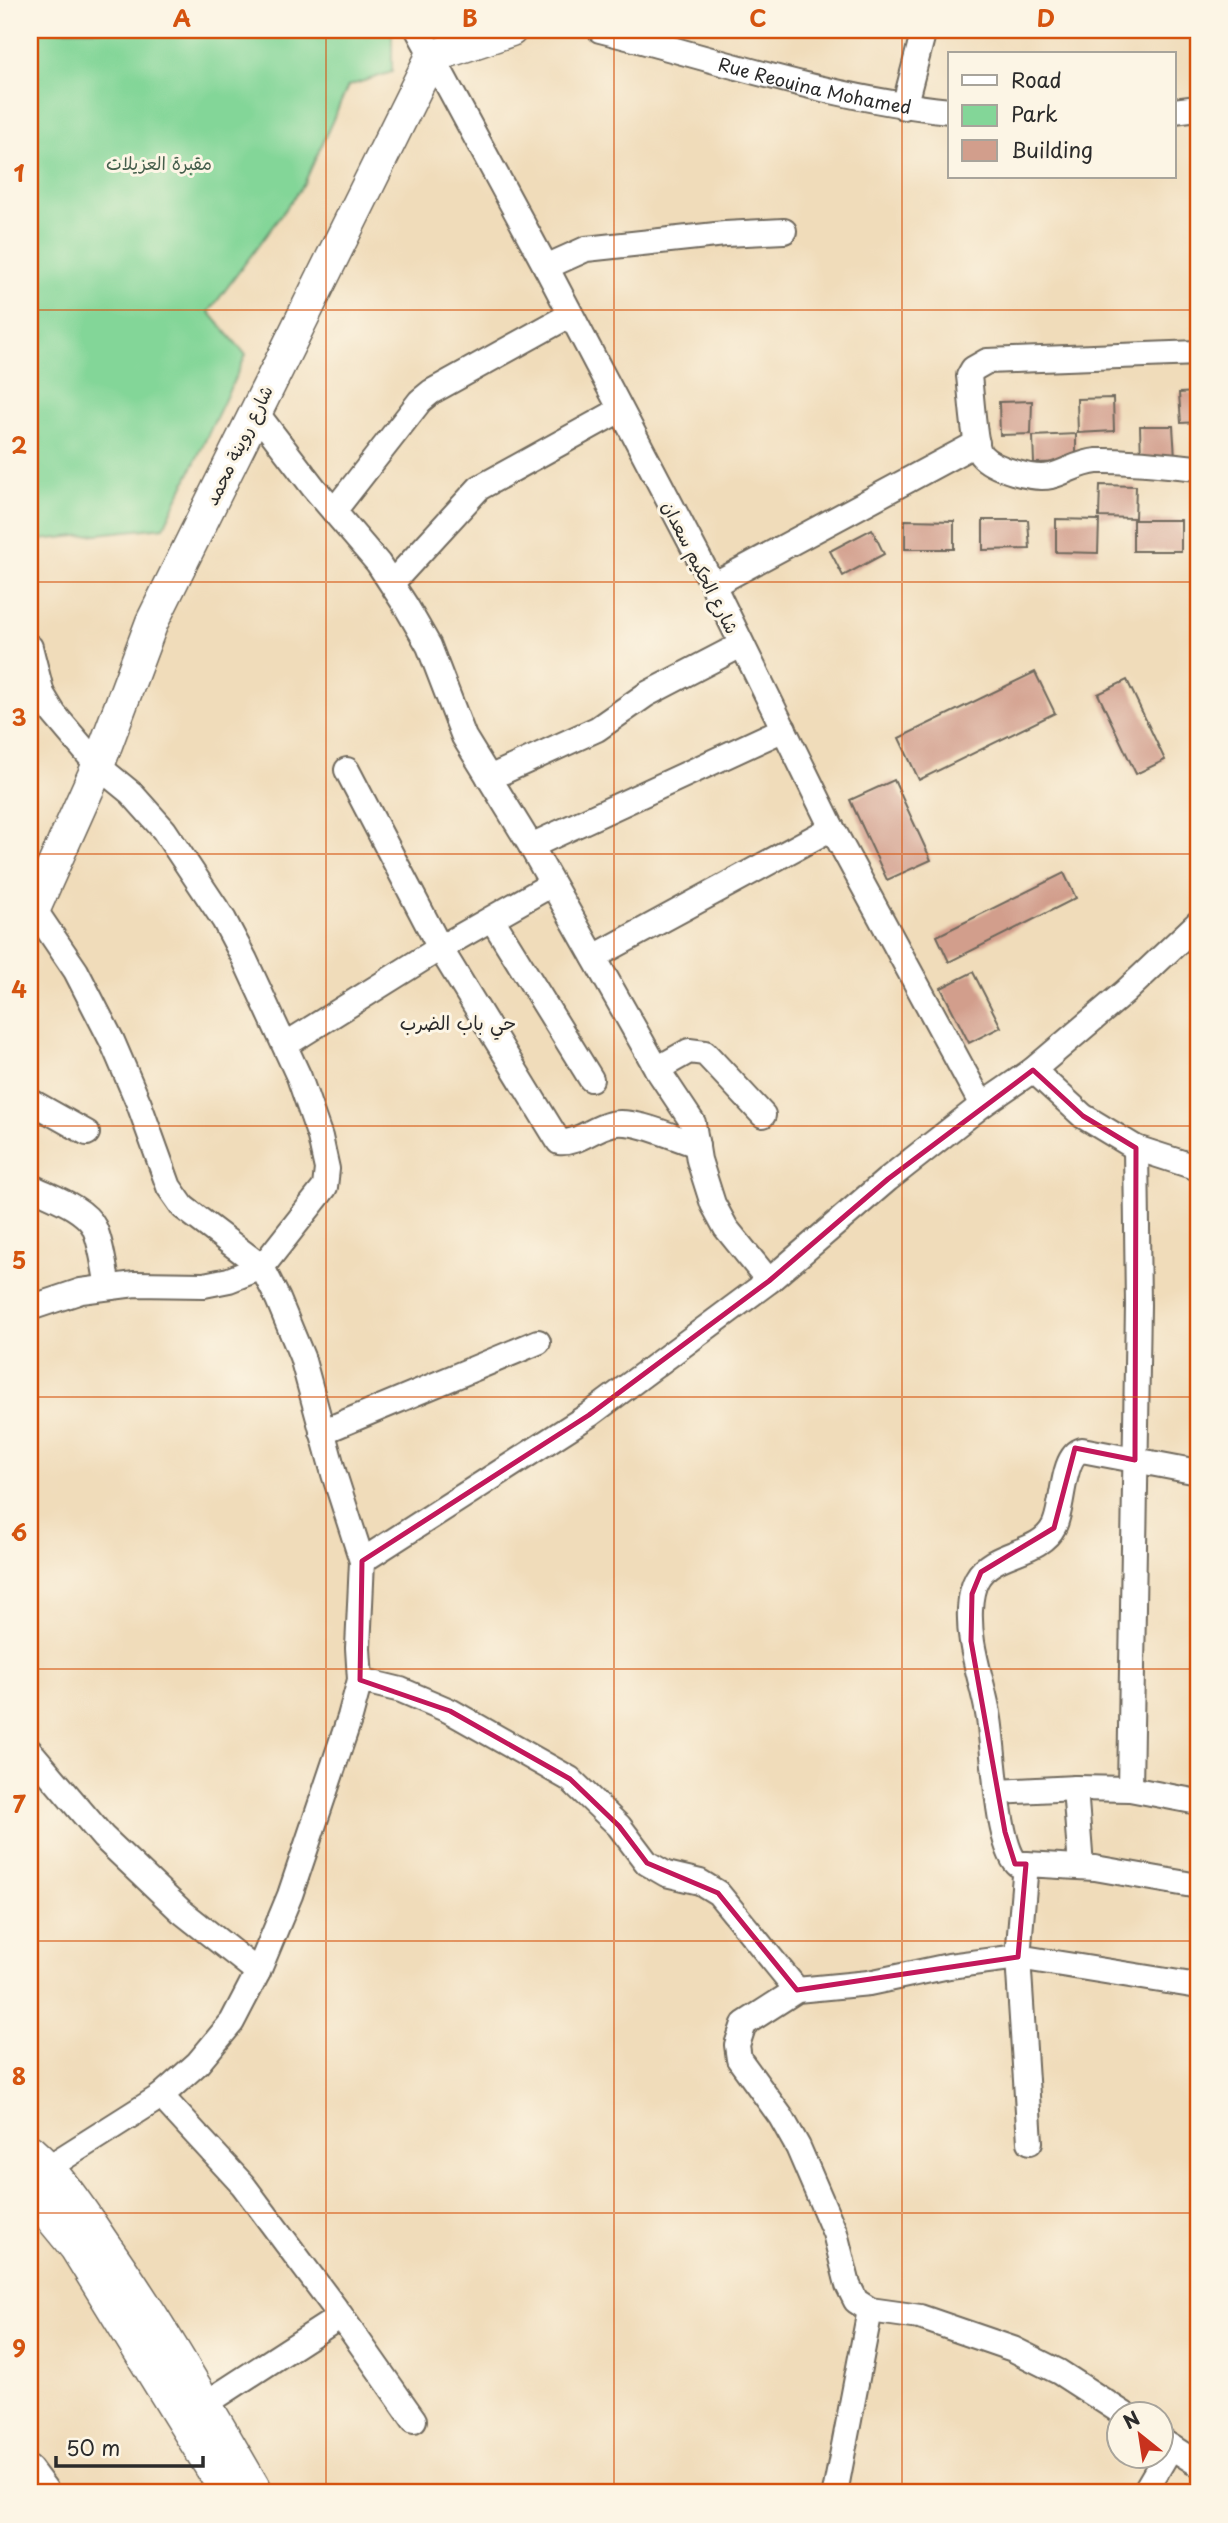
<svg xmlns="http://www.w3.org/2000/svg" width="1228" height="2523" font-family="'Playpen Sans','Playpen Sans Arabic',sans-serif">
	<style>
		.green { fill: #83d698; stroke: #578062; stroke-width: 2 }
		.building { fill: #d29e8c }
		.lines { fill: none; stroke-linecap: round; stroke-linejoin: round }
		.minor-casing { stroke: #70695d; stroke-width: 28 }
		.major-casing { stroke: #70695d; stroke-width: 35 }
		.minor { stroke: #fff; stroke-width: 24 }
		.major { stroke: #fff; stroke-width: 32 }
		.marked { fill: none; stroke: #c2185b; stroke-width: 5; stroke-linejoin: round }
		.grid { fill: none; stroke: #d5540f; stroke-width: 2; stroke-opacity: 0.55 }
		.labels { text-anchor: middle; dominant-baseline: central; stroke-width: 6; stroke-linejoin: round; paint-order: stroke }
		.street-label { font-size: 18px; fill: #2b2b2b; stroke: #fcf5e5 }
		.park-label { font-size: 18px; fill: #455e4c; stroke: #fcf5e5 }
		.neighbourhood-label { font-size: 19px; fill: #2b2b2b; stroke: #fcf5e5 }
		.neatline { fill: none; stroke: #d5540f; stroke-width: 2.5 }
		.grid-label { font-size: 23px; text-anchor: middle; font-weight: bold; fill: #d5540f }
	</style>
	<rect width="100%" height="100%" fill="#fcf5e5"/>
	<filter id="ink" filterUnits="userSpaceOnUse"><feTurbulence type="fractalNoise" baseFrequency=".0143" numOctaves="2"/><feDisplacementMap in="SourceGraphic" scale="14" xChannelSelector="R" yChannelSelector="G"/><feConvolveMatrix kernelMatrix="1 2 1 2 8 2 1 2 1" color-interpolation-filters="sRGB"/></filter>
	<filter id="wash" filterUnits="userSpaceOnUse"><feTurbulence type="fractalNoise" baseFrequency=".00686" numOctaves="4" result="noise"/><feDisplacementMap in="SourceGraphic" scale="28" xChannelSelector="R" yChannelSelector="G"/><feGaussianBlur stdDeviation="1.57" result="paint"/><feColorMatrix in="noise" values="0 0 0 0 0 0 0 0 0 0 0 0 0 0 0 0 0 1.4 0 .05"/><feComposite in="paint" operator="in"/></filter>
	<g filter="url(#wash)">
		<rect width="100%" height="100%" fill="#f0dcba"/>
		<path class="green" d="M30 30H390L392 35V72L348 86 304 184 209 312 246 355 164 527 30 541Z"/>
		<g id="blocks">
			<path class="building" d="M1198 392V422L1181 423 1179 393Z
				M1113 398 1114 431 1078 433 1077 399Z
				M1032 401 1031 434 1000 435 999 402Z
				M1140 426H1173L1175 458 1141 459Z
				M1076 434V462L1034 463 1033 436Z
				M1100 485 1136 486 1135 518 1099 517Z
				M1056 519 1099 520 1098 553 1056 552Z
				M905 520 954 521V549H905Z
				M983 520H1028L1030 549 983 550Z
				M1133 520H1181V551H1133Z
				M872 529 884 554 843 576 830 551Z
				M1035 672 1055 713 919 780 899 738Z
				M1127 680 1165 760 1136 774 1098 694Z
				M894 780 931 860 887 880 850 800Z
				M1064 873 1076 898 949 962 937 936Z
				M973 972 1001 1027 969 1043 941 988Z"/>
		</g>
	</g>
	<g filter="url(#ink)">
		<use href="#blocks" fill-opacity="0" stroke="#70695d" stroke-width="2"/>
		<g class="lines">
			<defs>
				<g id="minor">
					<path d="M418 30 546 267 713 585 832 828 982 1105"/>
					<path id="s1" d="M600 30C716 59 830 99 950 111"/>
					<path d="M904 107 924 30"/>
					<path d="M1174 111 1198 108"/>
					<path d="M546 267 586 249 725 234 784 231"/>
					<path d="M1198 353 987 361 973 369 969 376C971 391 974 446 981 455 993 469 1034 480 1051 476 1066 472 1081 462 1097 461 1131 460 1165 465 1198 468"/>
					<path d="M255 411 314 488 378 563 406 606 429 646 464 737 531 846 657 1069 689 1051 705 1053 763 1115"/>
					<path d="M334 511 420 401 431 392 570 315"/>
					<path d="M392 583 479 488 620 410"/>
					<path d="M713 585 977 443"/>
					<path d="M30 647 42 694 54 714 98 766 131 793 164 830 224 920 245 960 299 1077 320 1137 327 1169 325 1187 262 1267 229 1280 204 1285 135 1284 81 1291 30 1308"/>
					<path d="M347 770 440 948 559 1142C577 1144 593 1128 611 1124 633 1118 675 1138 697 1145"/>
					<path d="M489 778 597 729 647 694 741 645"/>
					<path d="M531 846 784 729"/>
					<path d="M492 919 591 1079"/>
					<path d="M594 957 832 828"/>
					<path d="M285 1045 440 948 552 884"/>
					<path d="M657 1069 693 1123 699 1160 713 1204 726 1228 769 1281"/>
					<path d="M1033 1070 1083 1116 1136 1148 1198 1168"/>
					<path d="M30 1101 87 1133"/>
					<path d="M30 1186C49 1196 84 1207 94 1227 102 1244 104 1268 108 1286"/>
					<path d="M322 1432 538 1342"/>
					<path d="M362 1561 589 1415 769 1281 888 1179 982 1105 1033 1070 1125 992 1198 923"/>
					<path d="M360 1680 401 1690 450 1711 570 1779 619 1826 647 1863 666 1874 700 1882 718 1893 797 1990"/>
					<path d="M30 1751 103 1837 181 1911 258 1972"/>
					<path d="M1075 1788 1081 1867"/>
					<path d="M1130 1789 1138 1305 1136 1148"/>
					<path d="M998 1792 1075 1788 1130 1789 1198 1802"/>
					<path d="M1026 1864H1017C997 1844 994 1750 989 1719 985 1693 976 1668 972 1642 969 1623 968 1595 977 1579 993 1550 1039 1556 1054 1526 1064 1507 1061 1456 1082 1450L1198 1472"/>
					<path d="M161 2096 243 2185 341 2316 414 2420"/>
					<path d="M1030 2142 1018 1957 1026 1864 1095 1868 1198 1886"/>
					<path d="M30 2179 161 2096 198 2063 232 2022 258 1972 290 1895 350 1717 360 1680 358 1648 362 1561 334 1474 302 1357 278 1299 262 1267 183 1207 169 1187 139 1104 112 1041 76 971 34 909"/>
					<path d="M190 2412 205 2404 341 2316"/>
					<path d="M1124 2414 1059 2372 1013 2349 920 2317 870 2310 856 2301 848 2285 835 2233 798 2147 781 2117 739 2059 737 2045 744 2024 797 1990 869 1983 949 1966 1018 1957 1198 1986"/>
					<path d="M1162 2441 1198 2464"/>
					<path d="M30 2469 48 2493"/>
					<path d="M835 2493 870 2310"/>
					<path d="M1144 2493 1171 2447"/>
				</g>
				<path id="major" d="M30 918 98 766 152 622 429 62 431 57 511 30
					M30 2151C60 2177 81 2210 103 2243 160 2323 208 2409 257 2493
					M30 2192 76 2248 227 2493"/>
			</defs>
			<use href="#minor" class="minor-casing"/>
			<use href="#major" class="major-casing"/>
			<use href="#minor" class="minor"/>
			<use href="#major" class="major"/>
		</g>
	</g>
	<path class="marked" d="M1033 1070 1083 1116 1136 1148 1135 1460 1075 1448 1054 1528 981 1572 972 1594 971 1641 1005 1832 1015 1864H1026L1018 1957 797 1990 718 1893 647 1863 619 1826 570 1779 450 1711 360 1680 362 1561 589 1415 769 1281 888 1179Z"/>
	<path class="grid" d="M326 30V2493M614 30V2493M902 30V2493M30 310H1198M30 582H1198M30 854H1198M30 1126H1198M30 1397H1198M30 1669H1198M30 1941H1198M30 2213H1198"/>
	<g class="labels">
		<g class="street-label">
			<text stroke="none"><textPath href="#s1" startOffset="222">Rue Reouina Mohamed</textPath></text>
			<text transform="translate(238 445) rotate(-64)">شارع روينة محمد</text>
			<text transform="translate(701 567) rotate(63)">شارع الحكيم سعدان</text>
		</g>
		<g class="park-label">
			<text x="159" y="162">مقبرة العزيلات</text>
		</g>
		<g class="neighbourhood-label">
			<text x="458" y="1022">حي باب الضرب</text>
		</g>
	</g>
	<rect width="1228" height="2523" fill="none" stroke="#fcf5e5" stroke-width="77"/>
	<rect x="948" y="52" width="228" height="126" fill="#fcf5e5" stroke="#a8a49b" stroke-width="2"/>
	<rect x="962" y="75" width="35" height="10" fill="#ffffff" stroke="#a8a49b" stroke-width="2"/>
	<text x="1011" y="88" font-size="21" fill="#2b2b2b">Road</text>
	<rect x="962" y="105" width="35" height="21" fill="#83d698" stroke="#a8a49b" stroke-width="2"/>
	<text x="1011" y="122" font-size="21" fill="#2b2b2b">Park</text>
	<rect x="962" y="140" width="35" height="21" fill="#d29e8c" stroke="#a8a49b" stroke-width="2"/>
	<text x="1011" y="158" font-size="21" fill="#2b2b2b">Building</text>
	<g transform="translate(1140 2435) rotate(330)"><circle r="33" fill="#fcf5e5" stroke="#a8a49b" stroke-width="2"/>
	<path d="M0-5L12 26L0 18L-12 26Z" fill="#c8321e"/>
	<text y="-10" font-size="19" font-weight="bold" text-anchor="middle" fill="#2b2b2b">N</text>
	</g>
	<path d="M56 2456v10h147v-10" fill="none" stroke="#2b2b2b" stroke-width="3.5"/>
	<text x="66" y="2456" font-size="21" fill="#2b2b2b" stroke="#fcf5e5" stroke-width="5" paint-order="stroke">50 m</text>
	<rect x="38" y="38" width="1152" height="2446" class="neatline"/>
	<g class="grid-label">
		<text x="182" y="27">A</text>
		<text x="470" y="27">B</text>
		<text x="758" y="27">C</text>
		<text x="1046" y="27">D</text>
		<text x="19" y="182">1</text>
		<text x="19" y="454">2</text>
		<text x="19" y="726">3</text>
		<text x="19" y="998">4</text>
		<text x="19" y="1269">5</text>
		<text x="19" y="1541">6</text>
		<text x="19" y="1813">7</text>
		<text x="19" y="2085">8</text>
		<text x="19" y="2357">9</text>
	</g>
</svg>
